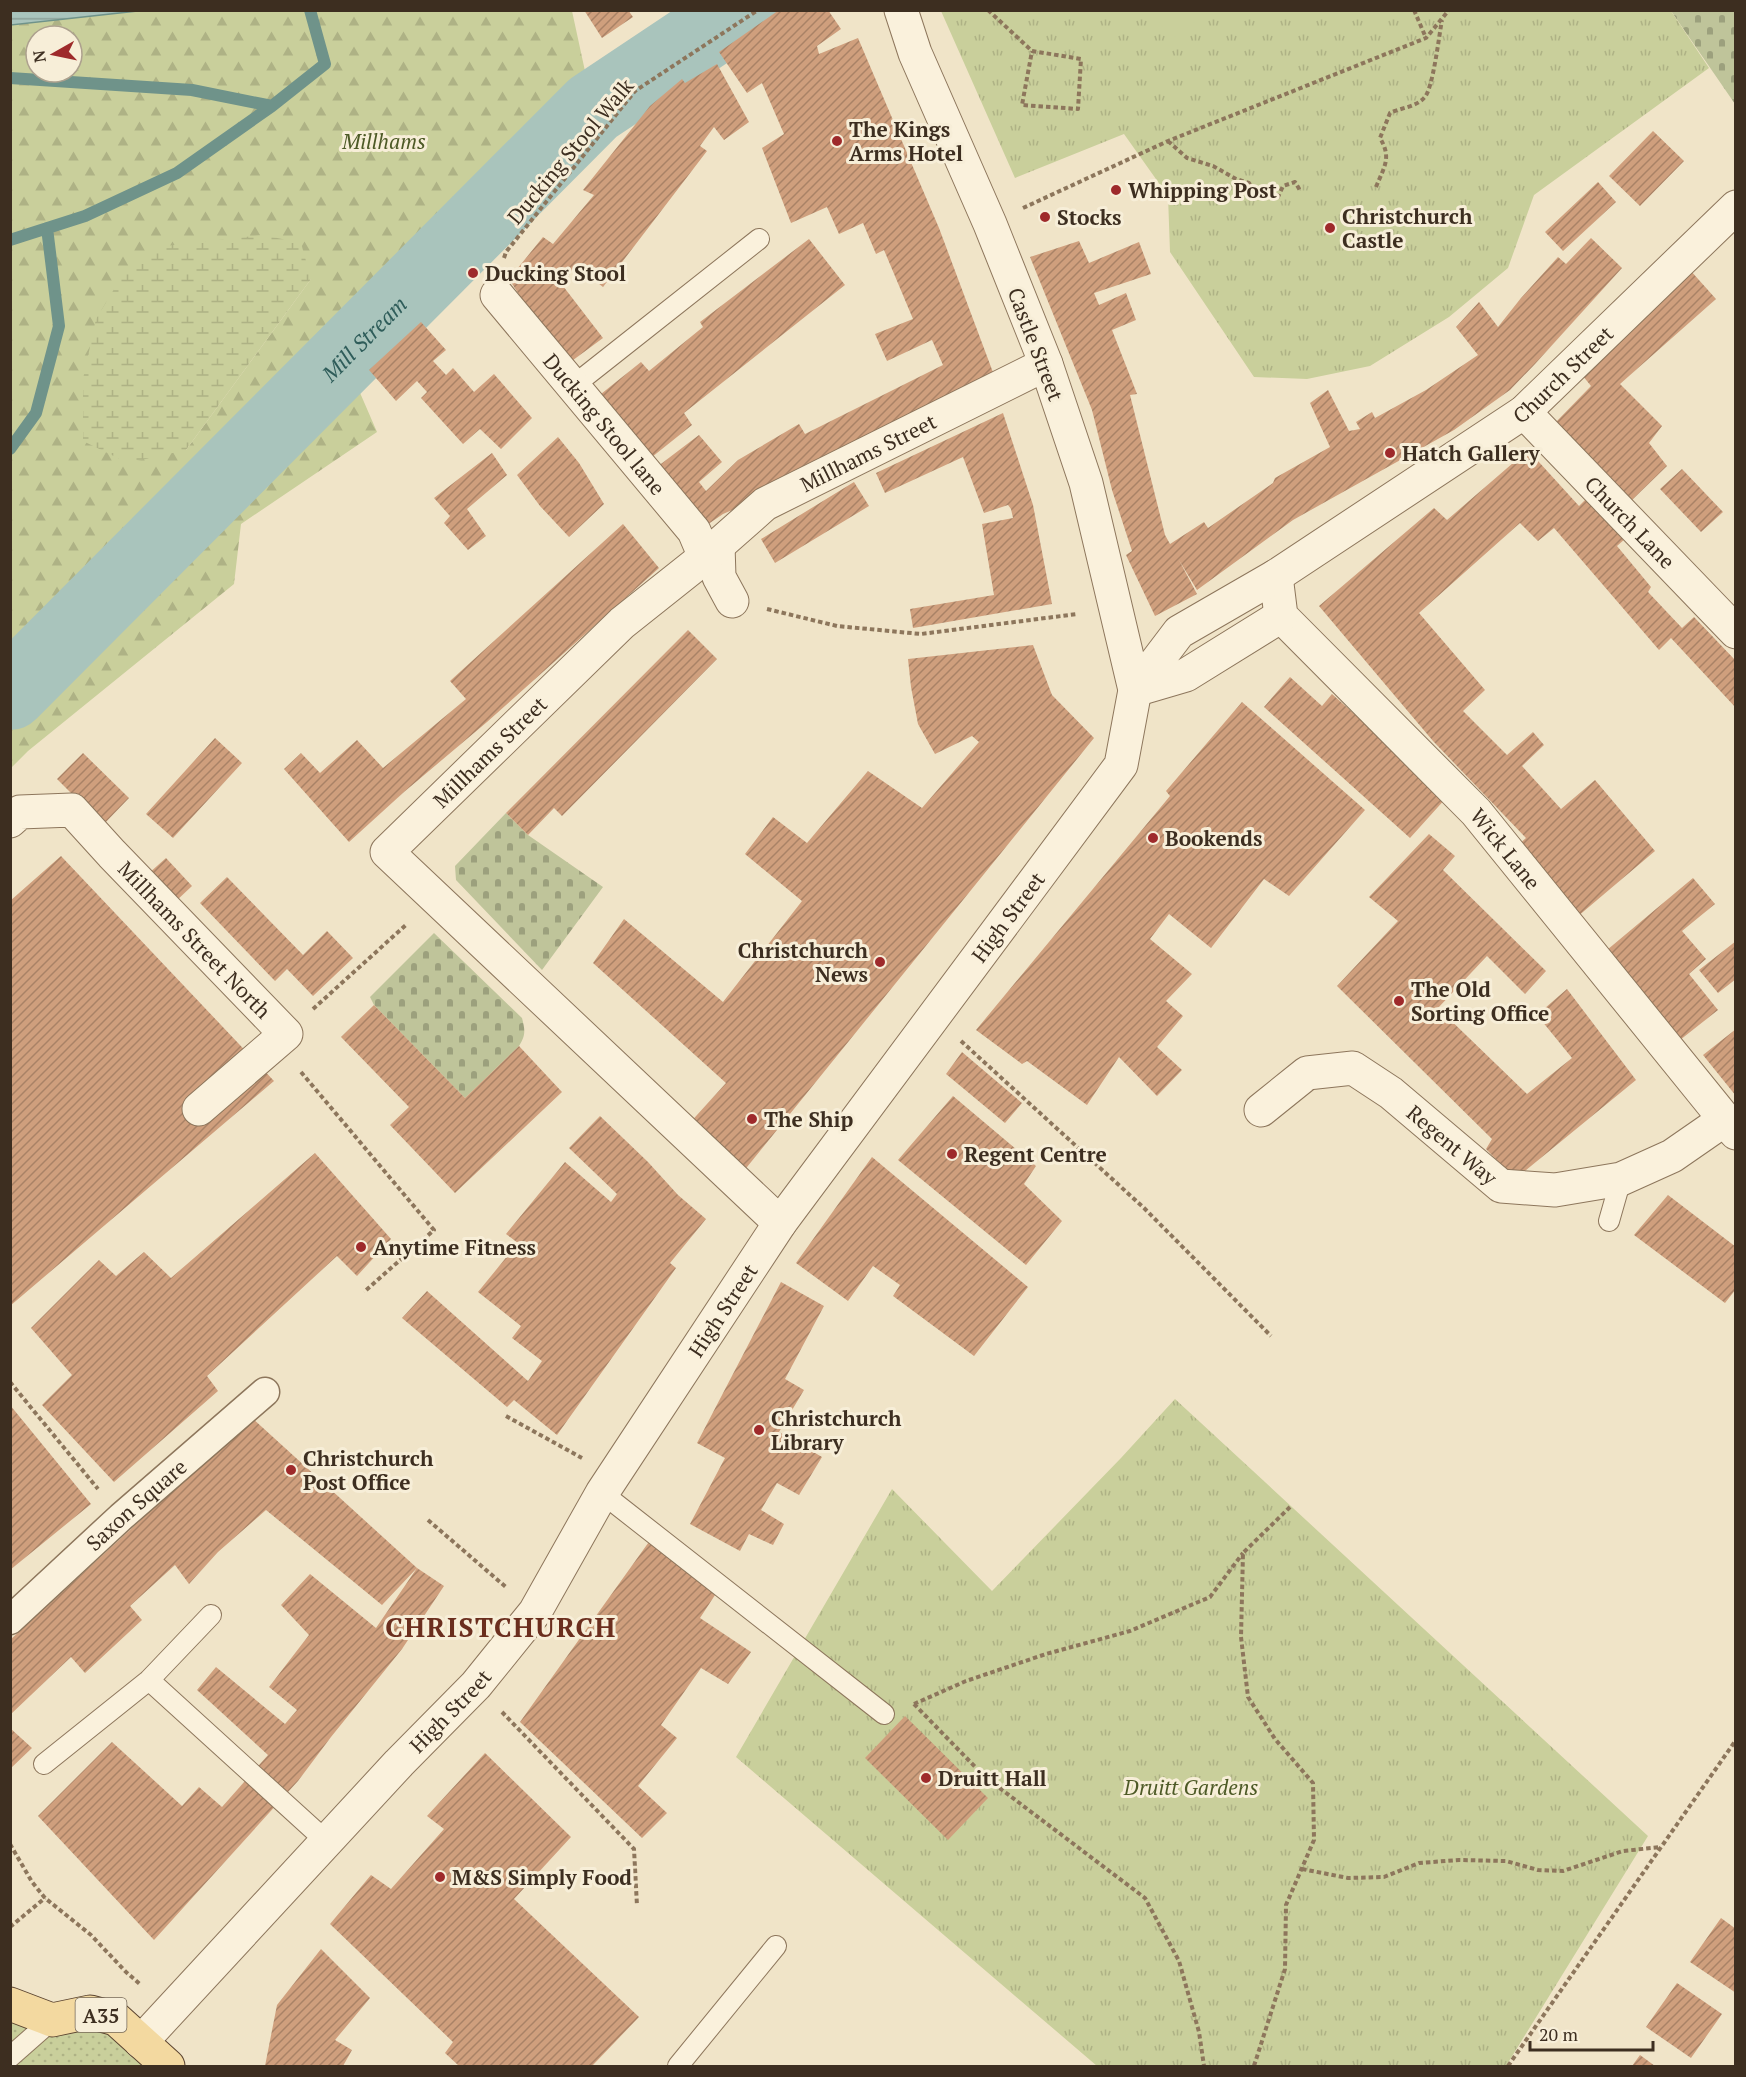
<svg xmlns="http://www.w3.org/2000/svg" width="1746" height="2077" font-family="'PT Serif',serif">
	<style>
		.grass { fill: url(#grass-dots) }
		.forest { fill: url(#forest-firs); fill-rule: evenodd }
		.wetland { fill: url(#wetland-marsh) }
		.cemetery { fill: url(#cemetery-stones) }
		.park { fill: url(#park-tufts) }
		.garden { fill: #c9cf9b }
		.water { fill: url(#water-rules); stroke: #6f938a; stroke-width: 1.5 }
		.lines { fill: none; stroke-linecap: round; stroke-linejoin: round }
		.stream { stroke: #6f938a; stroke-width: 12 }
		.river { stroke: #a9c4bc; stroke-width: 74 }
		.building { fill: url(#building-hatch) }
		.service-casing { stroke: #8d765c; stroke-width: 22 }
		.pedestrian-casing { stroke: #8d765c; stroke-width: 31 }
		.minor-casing { stroke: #8d765c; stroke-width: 35 }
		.tertiary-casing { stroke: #8d765c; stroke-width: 35 }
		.primary-casing { stroke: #5b4430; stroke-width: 35 }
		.path { stroke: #8d765c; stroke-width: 4; stroke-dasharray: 4.5 3; stroke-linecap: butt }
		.service { stroke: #faf1dc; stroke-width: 20 }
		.pedestrian { stroke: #faf1dc; stroke-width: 28 }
		.minor { stroke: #faf1dc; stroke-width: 33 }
		.tertiary { stroke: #faf1dc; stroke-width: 33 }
		.primary { stroke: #f3d9a0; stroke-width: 33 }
		.poi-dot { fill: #9e2a2b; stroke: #f7eed8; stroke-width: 2 }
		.labels { text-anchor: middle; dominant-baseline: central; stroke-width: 6; stroke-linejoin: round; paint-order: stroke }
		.shield { fill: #f7eed8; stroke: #756857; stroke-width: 1.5 }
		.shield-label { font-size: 20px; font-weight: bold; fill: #3d2e20 }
		.poi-label { font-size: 21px; font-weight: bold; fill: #3d2e20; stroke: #f7eed8; text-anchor: start }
		.park-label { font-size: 21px; font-style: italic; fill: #4d5a26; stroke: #f7eed8 }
		.street-label { font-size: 21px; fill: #3d2e20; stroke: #f7eed8 }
		.water-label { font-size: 22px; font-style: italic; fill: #2f5d5a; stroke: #f7eed8 }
		.district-label { font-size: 27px; font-weight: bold; letter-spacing: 1.5px; fill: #6b2e1e; stroke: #f7eed8 }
	</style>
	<defs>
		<pattern id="grass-dots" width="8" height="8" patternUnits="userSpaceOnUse" patternTransform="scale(1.5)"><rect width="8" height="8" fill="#c9cf9b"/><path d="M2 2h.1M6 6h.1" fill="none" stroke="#aeb285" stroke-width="1.8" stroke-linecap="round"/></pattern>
		<pattern id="forest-firs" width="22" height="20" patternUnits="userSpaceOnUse" patternTransform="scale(1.5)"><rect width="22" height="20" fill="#c9cf9b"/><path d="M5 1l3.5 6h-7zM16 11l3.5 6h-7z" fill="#aeb285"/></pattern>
		<pattern id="wetland-marsh" width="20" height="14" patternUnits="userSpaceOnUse" patternTransform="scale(1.5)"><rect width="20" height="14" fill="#c9cf9b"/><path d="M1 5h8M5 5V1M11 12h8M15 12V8" fill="none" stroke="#aeb285"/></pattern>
		<pattern id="cemetery-stones" width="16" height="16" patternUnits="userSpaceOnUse" patternTransform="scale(1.5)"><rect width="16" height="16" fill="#bfc49a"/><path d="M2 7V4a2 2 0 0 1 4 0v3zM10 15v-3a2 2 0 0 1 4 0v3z" fill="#9ca07d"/></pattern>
		<pattern id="park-tufts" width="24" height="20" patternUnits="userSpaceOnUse" patternTransform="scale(1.5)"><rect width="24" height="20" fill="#c9cf9b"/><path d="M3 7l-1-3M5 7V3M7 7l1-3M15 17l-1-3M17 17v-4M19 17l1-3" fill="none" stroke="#aeb285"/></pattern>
		<pattern id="water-rules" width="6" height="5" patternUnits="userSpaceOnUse" patternTransform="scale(1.5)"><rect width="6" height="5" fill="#a9c4bc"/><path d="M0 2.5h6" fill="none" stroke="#8ba098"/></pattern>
		<pattern id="building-hatch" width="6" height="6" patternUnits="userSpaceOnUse" patternTransform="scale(1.5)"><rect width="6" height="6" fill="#cf9f7d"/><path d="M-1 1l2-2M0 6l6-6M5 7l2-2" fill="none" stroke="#a98266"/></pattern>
	</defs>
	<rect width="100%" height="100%" fill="#f0e4c8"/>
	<path class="grass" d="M10 2004 90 2012 168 2066H11Z"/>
	<path class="forest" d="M137 10 572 11 593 108 351 372 377 432 241 524 234 584 28 751 11 768V25ZM36 36H72V72H36ZM311 279 186 450 96 319Z"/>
	<path class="wetland" d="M263 235 301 243 311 279 186 450 128 463 83 441V379L96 319 125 271 156 247Z"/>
	<path class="cemetery" d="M1671 11H1735V104Z
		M506 813 528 835 603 887 542 970 456 880 455 866Z
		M434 933 522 1018C525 1030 526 1035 519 1046L465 1098 374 1005 370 997Z"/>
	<path class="park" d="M941 11H1671L1709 68 1534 195 1508 268 1449 317 1370 366 1307 379 1254 377 1170 252 1168 196 1124 134 1015 178Z
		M1175 1399 1648 1836 1506 2066H1097L736 1757 892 1489 992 1591 1121 1458Z"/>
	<path class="garden" d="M1151 11H1210L1172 39Z"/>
	<path class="water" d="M11 10H137V11L11 25Z"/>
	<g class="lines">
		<path class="stream" d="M10 78 192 90 272 106 325 64 310 10
			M10 240 85 216 177 173 272 106
			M10 449 36 413 59 326 47 228"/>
		<path class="river" id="s1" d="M10 693 593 108 740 10"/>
	</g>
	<path class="building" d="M584 10H628L633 17 602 38Z
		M779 10H828L841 29 817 46 819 54 858 38 939 228 994 375 760 498 723 514 701 529 653 470 699 435 722 462 699 482 706 491 738 460 799 424 805 434 943 365 932 340 887 361 875 334 913 319 884 250 876 254 863 223 839 234 827 207 791 223 762 148 784 134 762 83 747 93 719 52Z
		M717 64 749 122 724 140 714 127 700 146 707 151 603 287 575 265 563 286 603 338 565 366 509 279 543 237 553 244 594 195 583 190 650 106 682 79 685 83Z
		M1653 131 1684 161 1640 206 1609 176Z
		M1598 182 1616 202 1563 251 1545 232Z
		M1591 238 1622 268 1535 364 1510 390 1454 430 1293 520 1197 590 1179 560 1197 594 1155 616 1126 555 1132 551 1112 490 1092 410 1030 257 1079 241 1089 263 1139 242 1151 274 1094 293 1099 305 1126 293 1136 320 1112 330 1137 394 1130 395 1165 535 1170 544 1204 522 1208 528 1273 483 1275 478 1330 447 1310 403 1328 390 1349 431 1360 429 1356 422 1372 412 1375 418 1426 390 1478 355 1456 327 1479 302 1498 327 1521 298 1558 257 1566 264Z
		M809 239 845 285 684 413 692 425 647 461 596 398 641 362 649 371 703 327 700 322Z
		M1690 270 1716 299 1620 384 1662 426 1649 443 1667 466 1630 502 1556 422 1591 386 1578 370Z
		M421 322 446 350 433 361 446 375 453 368 474 392 494 374 532 418 501 449 480 429 463 444 421 398 427 392 417 381 396 401 369 370Z
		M1003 413 1033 505 1052 604 913 628 910 609 994 595 982 524 1013 518 1011 509 1008 505 984 513 963 457 885 493 876 473Z
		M558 437 579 463 604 504 569 537 540 506 517 475Z
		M1528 450 1579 506 1588 497 1626 538 1617 546 1651 587 1648 592 1682 628 1694 617 1736 661V708L1671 638 1659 650 1554 528 1538 541 1520 523 1419 613 1485 690 1463 711 1507 755 1533 732 1544 745 1522 766 1561 809 1595 780 1655 851 1577 917 1517 846 1526 838 1433 741 1319 606 1434 508 1447 520Z
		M492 453 507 475 467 509 486 536 468 550 444 523 450 516 434 498Z
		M1682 469 1723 512 1701 532 1660 489Z
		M854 482 869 506 775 563 761 539Z
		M623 524 659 568 487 722 404 792 349 842 284 769 301 753 320 773 357 740 383 768 466 699 450 681Z
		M688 630 717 659 562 816 554 808 528 835 506 813Z
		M1033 645 1052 695 1094 738 743 1172 687 1126 726 1083 593 963 624 919 723 1002 802 901 745 854 773 817 807 843 868 771 922 808 979 742 972 736 935 754 918 724 911 687 908 659Z
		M1290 677 1322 706 1332 694 1447 797 1410 838 1264 707Z
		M1242 702 1365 810 1289 896 1264 879 1211 948 1169 914 1150 939 1192 974 1166 1001 1183 1016 1157 1047 1182 1070 1157 1096 1119 1057 1087 1105 1027 1061 1022 1064 976 1030 1170 796 1166 791Z
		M215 738 242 763 173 838 146 814Z
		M83 753 129 798 103 825 57 779Z
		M1429 834 1455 856 1443 870 1546 971 1525 994 1487 956 1438 1008 1527 1094 1572 1058 1537 1015 1567 989 1636 1080 1515 1179 1486 1149 1492 1139 1337 986 1398 921 1369 897Z
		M61 856 274 1081 10 1306V901Z
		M166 858 192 886 175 902 148 874Z
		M227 877 303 955 327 931 353 958 313 996 287 969 275 981 200 903Z
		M1693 878 1715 904 1682 931 1706 959 1689 974 1718 1010 1680 1040 1607 950Z
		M1736 941V979L1718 993 1699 970Z
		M374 1005 465 1098 519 1046 562 1092 455 1193 390 1125 409 1107 341 1037Z
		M1736 1029V1096L1703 1055Z
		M962 1052 1022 1103 1005 1123 946 1074Z
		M953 1096 1036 1166 1024 1184 1062 1221 1026 1265 898 1160Z
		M600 1116 648 1162 678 1195 706 1219 670 1263 676 1268 557 1435 514 1400 507 1407 402 1318 427 1291 528 1381 542 1361 512 1338 521 1326 478 1292 518 1243 506 1234 565 1162 611 1202 617 1194 569 1148Z
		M315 1153 391 1239 357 1276 337 1256 207 1376 218 1391 114 1482 42 1405 72 1375 31 1328 99 1260 116 1276 144 1252 171 1278Z
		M872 1157 1028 1287 974 1356 893 1296 900 1285 873 1266 848 1301 796 1263Z
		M1668 1195 1736 1247V1289L1725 1303 1634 1235Z
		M781 1282 824 1306 785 1379 804 1390 779 1432 822 1457 799 1495 777 1483 761 1510 784 1524 773 1545 749 1534 740 1551 690 1524 725 1458 697 1443Z
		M10 1405 91 1504 10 1570Z
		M252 1418 417 1568 382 1605 266 1510 218 1552 189 1584 175 1565 130 1606 142 1620 85 1673 71 1657 10 1715V1640Z
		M651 1539 717 1592 700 1618 751 1652 728 1684 701 1668 661 1725 677 1738 638 1786 667 1813 642 1838 520 1722Z
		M417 1568 444 1586 402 1649 331 1737 298 1781 154 1940 38 1816 112 1742 182 1806 199 1787 222 1807 268 1755 197 1690 216 1667 285 1724 297 1710 269 1687 309 1635 281 1605 310 1574 376 1628Z
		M905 1716 988 1798 948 1840 865 1758Z
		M10 1728 32 1748 10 1769Z
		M485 1753 571 1837 514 1899 639 2017 592 2066H459L445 2053 453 2042 330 1924 371 1875 391 1889 444 1829 427 1816Z
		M1721 1918 1736 1929V1993L1690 1962Z
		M321 1949 370 1998 335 2040 352 2050 343 2066H265L277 2005Z
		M1677 1983 1722 2014 1691 2058 1646 2027Z
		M1640 2055 1655 2066H1632Z"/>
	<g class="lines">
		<defs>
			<path id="service" d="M573 386 759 239
				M1609 1221 1621 1179
				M602 1493 884 1714
				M149 1680 326 1841
				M44 1764 149 1680 211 1615
				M10 2057 52 2020
				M678 2066 776 1946"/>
			<g id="pedestrian">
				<path id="s2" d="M10 1620 121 1517 265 1392"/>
			</g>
			<g id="minor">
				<path id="s3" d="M497 295 694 531 705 557"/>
				<path id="s4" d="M1524 412 1736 632"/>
				<path d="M718 545 719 577 732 601"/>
				<path id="s5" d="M1276 576 1281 616 1476 812 1736 1133"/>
				<path id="s6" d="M1135 690 1179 632 1276 576 1524 412 1736 207"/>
				<path d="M1135 690 1186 675 1281 616"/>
				<path id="s7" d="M10 821 20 812 72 810 112 854 286 1034 199 1109"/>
				<path id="s8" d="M1261 1110 1307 1073 1353 1068 1391 1093 1501 1186 1555 1190 1621 1179 1672 1156 1724 1120"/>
				<path id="s9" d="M780 1223 387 852 622 623 705 557 765 504 1046 364"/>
			</g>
			<g id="tertiary">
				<path id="s10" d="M141 2042 399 1763 476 1685 535 1612 602 1493 780 1223 1121 765 1135 690 1086 483 1046 364 990 224 915 53 901 10"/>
			</g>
			<path id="primary" d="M10 2004 52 2020 90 2012 116 2019 168 2066"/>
		</defs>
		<use href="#service" class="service-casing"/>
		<use href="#pedestrian" class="pedestrian-casing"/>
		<use href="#minor" class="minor-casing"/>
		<use href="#tertiary" class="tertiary-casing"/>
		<use href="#primary" class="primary-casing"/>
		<path class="path" d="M988 10 1032 51 1081 59 1078 109 1022 105 1032 51
			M1414 10 1426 38
			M1168 141 1187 158 1213 166 1236 179 1249 183C1256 197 1262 200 1278 197L1283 186 1295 182 1301 192
			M1376 187C1384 167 1392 158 1380 138L1390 113C1400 108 1416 107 1424 98 1433 90 1439 35 1442 20
			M1023 208 1168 141 1426 38 1449 10
			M504 258 506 252 635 91 758 10
			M767 609 837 626 921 634 1077 614
			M313 1009 407 924
			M961 1041 1144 1208 1271 1336
			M301 1072 434 1230 364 1292
			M10 1382 98 1489
			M506 1416 582 1458
			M428 1520 507 1588
			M914 1704 985 1777 1145 1898 1179 1961 1199 2032 1204 2066
			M914 1704 966 1681 1046 1654 1130 1631 1210 1597 1243 1553
			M502 1712 634 1849 637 1906
			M10 1844 32 1882 45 1898 91 1935 126 1972 141 1985
			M1302 1869 1348 1878 1384 1877 1419 1863 1459 1860 1506 1861 1538 1870 1563 1871 1623 1851 1661 1847
			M10 1927 45 1898
			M1254 2066 1285 1969 1286 1905 1314 1840 1313 1783 1275 1739 1248 1697 1241 1637 1243 1553 1290 1507
			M1508 2066 1736 1740"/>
		<use href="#service" class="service"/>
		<use href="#pedestrian" class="pedestrian"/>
		<use href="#minor" class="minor"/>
		<use href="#tertiary" class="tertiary"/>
		<use href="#primary" class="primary"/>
	</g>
	<g class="poi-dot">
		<circle cx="837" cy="141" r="6"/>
		<circle cx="1116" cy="190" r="6"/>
		<circle cx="1045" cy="217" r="6"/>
		<circle cx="1330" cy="228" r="6"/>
		<circle cx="473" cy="273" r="6"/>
		<circle cx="1390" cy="453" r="6"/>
		<circle cx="1153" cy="838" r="6"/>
		<circle cx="880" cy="962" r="6"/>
		<circle cx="1399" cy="1001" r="6"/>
		<circle cx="752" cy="1119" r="6"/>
		<circle cx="952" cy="1154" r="6"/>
		<circle cx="361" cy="1247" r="6"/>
		<circle cx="759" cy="1430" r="6"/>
		<circle cx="291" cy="1470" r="6"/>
		<circle cx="926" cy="1778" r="6"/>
		<circle cx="440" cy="1877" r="6"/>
	</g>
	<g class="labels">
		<rect class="shield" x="75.5" y="1998" width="51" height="34" rx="4.5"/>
		<g class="shield-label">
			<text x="101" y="2015">A35</text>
		</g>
		<g class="poi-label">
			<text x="849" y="129">The Kings<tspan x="849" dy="24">Arms Hotel</tspan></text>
			<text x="1128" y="190">Whipping Post</text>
			<text x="1342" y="216">Christchurch<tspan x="1342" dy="24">Castle</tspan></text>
			<text x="1057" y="217">Stocks</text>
			<text x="485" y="273">Ducking Stool</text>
			<text x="1402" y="453">Hatch Gallery</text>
			<text x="1165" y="838">Bookends</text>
			<text x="868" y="950" text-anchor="end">Christchurch<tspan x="868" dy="24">News</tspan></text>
			<text x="1411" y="989">The Old<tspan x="1411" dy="24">Sorting Office</tspan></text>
			<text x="764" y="1119">The Ship</text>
			<text x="964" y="1154">Regent Centre</text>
			<text x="373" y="1247">Anytime Fitness</text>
			<text x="771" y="1418">Christchurch<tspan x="771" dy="24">Library</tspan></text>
			<text x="303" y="1458">Christchurch<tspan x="303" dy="24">Post Office</tspan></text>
			<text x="938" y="1778">Druitt Hall</text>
			<text x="452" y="1877">M&amp;S Simply Food</text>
		</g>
		<g class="park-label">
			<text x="384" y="141">Millhams</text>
			<text x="1191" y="1787">Druitt Gardens</text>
		</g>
		<g class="street-label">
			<text transform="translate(570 151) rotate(-50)">Ducking Stool Walk</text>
			<text transform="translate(1036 344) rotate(69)">Castle Street</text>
			<text stroke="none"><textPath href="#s6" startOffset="536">Church Street</textPath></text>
			<text stroke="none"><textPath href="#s3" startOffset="168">Ducking Stool lane</textPath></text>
			<text stroke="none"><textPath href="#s9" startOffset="1170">Millhams Street</textPath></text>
			<text stroke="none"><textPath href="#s4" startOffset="153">Church Lane</textPath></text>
			<text stroke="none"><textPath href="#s9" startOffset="684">Millhams Street</textPath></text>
			<text stroke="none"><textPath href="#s5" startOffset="364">Wick Lane</textPath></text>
			<text stroke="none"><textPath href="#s10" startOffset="1425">High Street</textPath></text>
			<text stroke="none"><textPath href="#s7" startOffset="244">Millhams Street North</textPath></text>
			<text stroke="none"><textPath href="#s8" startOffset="231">Regent Way</textPath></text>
			<text stroke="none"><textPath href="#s10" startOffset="939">High Street</textPath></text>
			<text stroke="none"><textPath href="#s2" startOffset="171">Saxon Square</textPath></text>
			<text stroke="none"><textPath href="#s10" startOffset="453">High Street</textPath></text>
		</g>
		<g class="water-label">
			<text stroke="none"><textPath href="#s1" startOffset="501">Mill Stream</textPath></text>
		</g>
		<g class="district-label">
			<text x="501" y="1627">CHRISTCHURCH</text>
		</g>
	</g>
	<rect width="1746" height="2077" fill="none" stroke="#3d2e20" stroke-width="24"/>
	<g transform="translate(54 54) rotate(261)"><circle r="28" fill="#f7eed8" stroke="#ada18e" stroke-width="1.5"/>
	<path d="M0-4.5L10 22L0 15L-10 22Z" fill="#9e2a2b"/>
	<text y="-9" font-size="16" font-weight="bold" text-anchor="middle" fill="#3d2e20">N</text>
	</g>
	<path d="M1530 2041v9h123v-9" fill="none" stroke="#3d2e20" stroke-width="3"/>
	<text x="1539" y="2041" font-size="18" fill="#3d2e20" stroke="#f7eed8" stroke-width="4.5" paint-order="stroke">20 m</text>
</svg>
